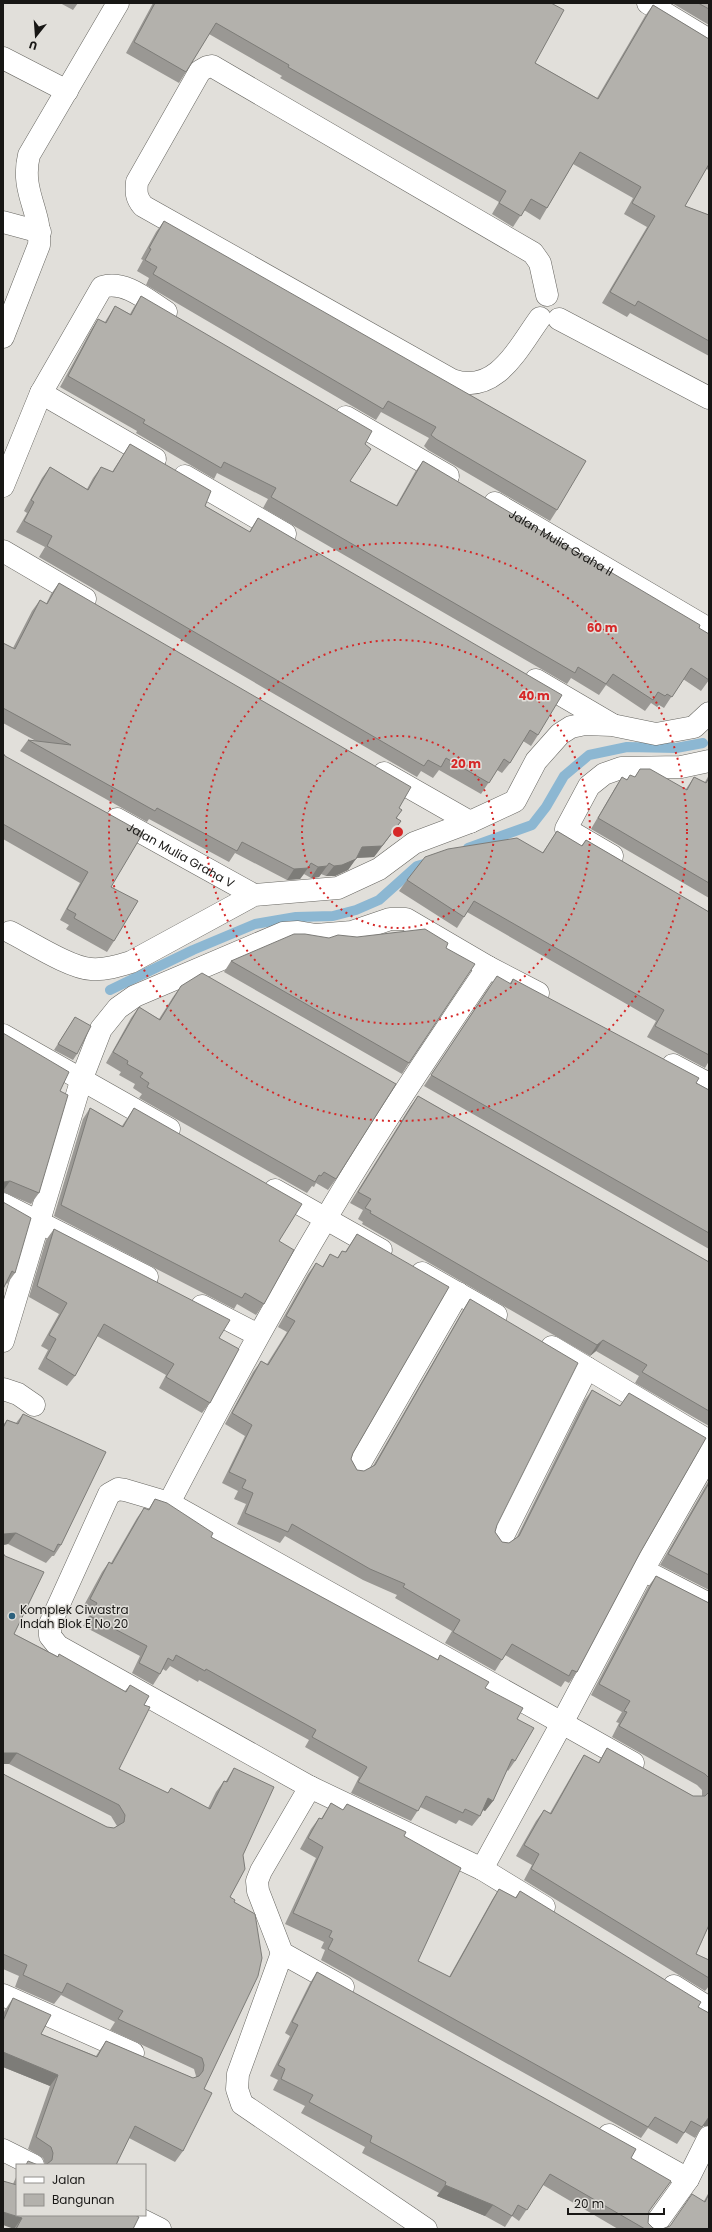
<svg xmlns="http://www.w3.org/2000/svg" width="712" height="2232" font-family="Poppins,sans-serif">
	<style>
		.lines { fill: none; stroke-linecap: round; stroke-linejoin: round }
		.stream { stroke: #8cb7d2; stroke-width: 10 }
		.street-casing { stroke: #676661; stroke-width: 23 }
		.street { stroke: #fff; stroke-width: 22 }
		.wall { fill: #9a9894 }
		.shaded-wall { fill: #7d7c78 }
		.building { fill: #b3b1ac; stroke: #7d7c78 }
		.ring { fill: none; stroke: #d62828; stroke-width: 2; stroke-dasharray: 2 4 }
		.poi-dot { fill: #2d617d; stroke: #e1dfda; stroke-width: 1.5 }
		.labels { text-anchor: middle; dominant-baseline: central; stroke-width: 3; stroke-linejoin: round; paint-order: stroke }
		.street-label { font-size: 12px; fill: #181715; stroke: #e1dfda }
		.poi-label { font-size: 12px; fill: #181715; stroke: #e1dfda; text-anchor: start }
		.centre { fill: #d62828; stroke: #e1dfda; stroke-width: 2 }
		.ring-label { font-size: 12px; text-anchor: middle; font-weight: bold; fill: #d62828; stroke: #e1dfda; stroke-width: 3; stroke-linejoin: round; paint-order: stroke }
	</style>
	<rect width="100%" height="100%" fill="#e1dfda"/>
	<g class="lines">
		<path class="stream" d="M468 848 532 825 546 807 564 776 589 755 627 747 676 748 703 743
			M110 990 193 950 255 924 296 917 333 916 356 910 379 900 417 866 431 862"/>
		<defs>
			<g id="street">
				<path d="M648 3 709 40"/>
				<path d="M3 58 67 91"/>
				<path d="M3 222 40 232"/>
				<path d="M540 318C518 348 496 396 452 380L143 206C136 198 136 192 137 182L200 71 207 67 212 66 533 253 540 263 547 295"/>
				<path d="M559 319 709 398"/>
				<path d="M3 337 39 245C42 211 20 192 29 155L118 3"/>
				<path d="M41 393 155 459"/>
				<path d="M346 417 448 476"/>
				<path d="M185 476 285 534"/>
				<path d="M3 486 41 393 102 287C125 280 147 300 166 312"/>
				<path id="s1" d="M495 503 709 629"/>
				<path d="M3 551 85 599"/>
				<path d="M536 680 611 724"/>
				<path d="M384 773 470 822"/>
				<path id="s2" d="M117 819 254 895"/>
				<path d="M612 856 566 829 589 786 604 774 621 768 681 767 709 761"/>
				<path d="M10 932C30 942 70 968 91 969 105 970 118 966 131 962L254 895 338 888 379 869 414 843 470 822 515 801 536 761 560 734 571 727 585 724 612 725 656 734 694 727 709 713"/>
				<path d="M538 993 488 967C432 1050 376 1133 325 1220 270 1312 219 1407 169 1503L562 1723 643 1570"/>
				<path d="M3 1035 169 1129"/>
				<path d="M673 1065 709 1084"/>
				<path d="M275 1190 381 1250"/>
				<path d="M3 1204 147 1277"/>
				<path d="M422 1273 496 1315"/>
				<path d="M202 1306 258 1335"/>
				<path d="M3 1341 82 1078 101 1029 118 1008 135 996 283 933 298 932 316 935 352 932 390 919H406L488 967"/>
				<path d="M552 1347 709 1441"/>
				<path d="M3 1389 18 1394 34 1405"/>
				<path d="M709 1455 643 1570 709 1604"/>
				<path d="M356 1470 458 1293"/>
				<path d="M169 1503 125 1490 118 1489 109 1494 50 1624V1636L58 1646 310 1787"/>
				<path d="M500 1542 587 1368"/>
				<path d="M482 1869 544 1907"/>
				<path d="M282 1953 238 2074 237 2089 242 2104 426 2229"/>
				<path d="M674 1986 709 2008"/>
				<path d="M343 1987 282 1953 258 1891 257 1881 261 1871 310 1787 482 1869 562 1723 633 1763"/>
				<path d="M3 1995 133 2053"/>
				<path d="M609 2135 688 2179"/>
				<path d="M3 2150 33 2165"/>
				<path d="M132 2215 160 2229"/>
				<path d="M652 2229 688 2179 709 2137"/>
			</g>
		</defs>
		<use href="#street" class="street-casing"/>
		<use href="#street" class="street"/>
	</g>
	<path class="wall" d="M60 3H78L73 10Z
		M153 3H551L535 63 597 98 645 16 653 5 709 39V170L706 169 685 206 709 215V356L630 313 627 317 602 303 647 227 624 214 633 198 573 164 547 208 540 220 524 210 513 227 492 214 499 202 280 78 282 76 209 34 186 72 179 83 126 53Z
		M672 3H709V25Z
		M164 221 557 510 550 521 428 450 424 446 429 438 381 412 376 420 146 285 149 278 137 271 143 260 141 259 156 232Z
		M141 296 365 444 350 481 396 506 415 472 423 461 699 628 709 680 701 691 683 679 664 708 659 705 657 707 651 703 645 711 606 685 599 695 571 678 567 684 263 508 268 499 217 473 214 479 136 433 137 431 60 387 91 330 98 319 105 322 115 306 130 314 134 307Z
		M130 444 205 506 249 532 258 518 538 735 531 746 523 741 510 763 502 773 497 770 481 794 439 770 433 778 421 771 417 777 39 557 45 547 16 532 27 513 24 511 42 478 50 467 87 489 93 478 101 467 112 472 123 455Z
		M59 583 399 808 397 818 401 821 374 857 356 858 348 870 335 876H326L321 874 319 877 311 878 304 874 300 879 287 880 235 853 229 862 149 819 147 822 20 751 28 740 36 741 3 723V643L13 648 32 611 40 600 46 604 51 594Z
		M3 753 111 887 114 941 107 952 66 929 69 925 60 920 80 883 3 839Z
		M640 769 686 789 694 777 705 782 709 775V898L591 829 615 788 622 777 627 780 635 777Z
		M557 831 581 846 586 840 709 912V1061L705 1068 647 1037 656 1021 467 912 457 928 399 891 407 880 543 852Z
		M329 938 446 948 409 1063 402 1074 224 972 231 961Z
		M513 979 709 1090V1249L424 1086 489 987 510 983Z
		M181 986 336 1179 328 1190 316 1183 314 1187 312 1186 307 1193 139 1098 142 1094 133 1088 135 1084 119 1075 121 1072 106 1063 131 1018 139 1007 159 1019 173 997Z
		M75 1017 77 1054 73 1060 54 1050Z
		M3 1033 60 1091 39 1193 31 1204 3 1192Z
		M418 1096 709 1262V1426L635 1383 639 1376 596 1351 590 1356 362 1224 363 1222 358 1219 363 1210 350 1203 410 1107Z
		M90 1108 122 1126 134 1108 279 1241 264 1304 256 1315 237 1304 234 1309 54 1216 83 1119Z
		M3 1202 15 1273 7 1284 6 1283Z
		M54 1229 219 1338 210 1403 202 1413 159 1388 166 1375 97 1336 75 1376 67 1386 38 1369 48 1350 41 1346 59 1314 29 1297 46 1240Z
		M357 1234 353 1453 351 1459 357 1470 364 1471 373 1466 463 1310 470 1299 497 1525 495 1532 502 1542 509 1543 516 1539 584 1401 592 1390 620 1406 629 1393 640 1553 577 1672 569 1683 565 1681 561 1687 505 1655 495 1671 445 1643 452 1631 395 1598 397 1595 363 1580 285 1536 280 1543 237 1524 246 1504 234 1499 238 1491 222 1483 245 1436 225 1424 253 1372 261 1361 267 1364 287 1332 278 1327 308 1274 316 1263 322 1267 330 1254 337 1258 342 1251 345 1252Z
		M23 1414 61 1545 54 1556H52L46 1563 8 1544 3 1545V1425L7 1420 16 1423Z
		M709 1480V1590L660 1565Z
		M155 1499 211 1537 437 1660 440 1655 485 1688 517 1719 515 1761 508 1771 507 1770 493 1801 485 1811 483 1810 480 1816 472 1826 459 1820 456 1824 420 1807 411 1821 351 1793 359 1777 305 1747 309 1740 199 1680 198 1682 170 1666 166 1671 163 1669 160 1674 153 1685 132 1673 140 1656 83 1626 90 1614 82 1609 102 1572 109 1562 111 1563 137 1518 144 1508 148 1510Z
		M3 1553 14 1634 125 1691 130 1685 144 1705 119 1769 168 1793 171 1788 208 1808 216 1792 224 1781H226L234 1768 243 1855 230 1897 234 1902 204 2089 183 2151 175 2162 129 2138 116 2165H45L43 2158 28 2149 50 2086 3 2067V2014L5 2010 13 1998 41 2034 96 2056 106 2041 193 2078 196 2077V2076L194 2069 110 2030 115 2022 61 1995 54 2004 15 1987 19 1976 3 1969V1773L5 1775 107 1827 114 1828 117 1826 111 1816 9 1764H3Z
		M656 1576 709 1603V1925L696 1954 709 1960V1986L705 1991 524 1880 532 1865 516 1856 536 1821 544 1810 550 1813 577 1766 584 1755 598 1763 607 1748 693 1796H702V1790L697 1785 612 1737 619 1723 616 1722 622 1712 591 1695 648 1587Z
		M331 1803 343 1810 347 1804 404 1836 418 1961 449 1977 492 1900 499 1889 515 1898 520 1891 698 2007 709 2013V2126H703L695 2138 685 2132 677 2144 648 2128 641 2138 321 1960 325 1950 321 1948 324 1942 285 1924 316 1858 300 1849 311 1829 319 1818 321 1819Z
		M317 1972 631 2158 649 2211 648 2223 653 2228 645 2229H618L543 2185 519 2221 512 2216 505 2227 485 2216 437 2196 439 2193 362 2153 365 2147 301 2113 305 2106 273 2090 278 2080 270 2076 290 2036 285 2033 310 1983Z
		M17 2175V2215L133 2229H13V2184Z
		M709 2192V2229L670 2226 704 2201Z"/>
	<path class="shaded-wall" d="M401 821 374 857 355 858 362 847Z
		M356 859 348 870 335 876H326L334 866Z
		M327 866 319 877 311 878 318 867Z
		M308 868 300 879 287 880 294 869Z
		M10 1181 3 1191V1184L4 1182Z
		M603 1340 596 1351 590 1356 597 1345Z
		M16 1533 8 1544 3 1545V1535L4 1534Z
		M4 1753H17L9 1764H3V1755Z
		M488 1798 493 1801 485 1811 481 1809Z
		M3 2052 58 2075 50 2086 3 2067Z
		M709 2117V2126H702Z
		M445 2185 493 2205 485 2216 437 2196Z
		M3 2212 22 2218 14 2229 3 2225Z"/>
	<path class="building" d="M155 3H551L564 10 535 63 598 99 653 5 709 39V164L685 206 709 215V341L638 301 635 306 610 292 655 216 632 203 641 187 580 152 547 208 531 199 521 216 499 203 506 191 288 67 289 65 216 23 186 72 134 42Z
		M698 3H709V9Z
		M164 221 586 461 557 510 436 439 431 435 436 427 388 401 383 409 153 274 157 267 145 260 151 249 149 248Z
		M141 296 372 431 365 444 371 449 350 481 397 506 423 461 700 625 699 628 709 634V680L691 668 672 697 667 694 665 696 658 692 653 700 613 674 606 684 578 667 575 673 271 497 276 488 224 462 221 468 143 423 145 420 68 376 98 319 106 323 115 306 131 315Z
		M130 444 211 491 205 506 250 532 258 518 562 695 538 735 530 730 510 763 504 759 489 783 446 758 441 767 428 760 424 766 47 546 52 536 24 521 34 502 31 500 50 467 88 490 101 467 113 472Z
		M59 583 411 787 399 808 402 810 396 818 401 821 382 846 362 847 356 859 342 865 334 866 329 863 327 866 318 867 311 863 308 868 294 869 242 842 237 851 157 808 155 811 28 740 71 745 3 708V643L15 649 40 600 47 604Z
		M3 753 5 756 143 833 111 887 138 901 114 941 74 918 76 914 67 909 88 872 3 824Z
		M640 769H650L687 790 694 777 706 783 709 778V883L598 818 622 777 627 780 630 775 635 777Z
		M557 831 582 846 586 840 709 912V1055L655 1026 664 1010 474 901 464 917 407 880 425 857 448 849 517 838 543 853Z
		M425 929 448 943 446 948 475 964 409 1063 231 961 294 934H305L329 938 338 935 357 937Z
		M202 973 396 1084 336 1179 324 1172 321 1176 319 1175 315 1182 147 1087 149 1083 140 1077 143 1073 127 1064 128 1061 113 1052 139 1007 160 1020 181 986Z
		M497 976 511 984 513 979 699 1078 696 1083 709 1090V1233L431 1075Z
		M75 1017 91 1026 77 1054 58 1044Z
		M3 1033 69 1072 60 1091 68 1095 39 1193 10 1181 4 1182 3 1184Z
		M418 1096 709 1262V1411L642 1372 647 1365 603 1340 597 1345 370 1213 371 1211 365 1208 371 1199 358 1192Z
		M90 1108 123 1127 134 1108 302 1204 279 1241 294 1250 264 1304 245 1293 242 1298 61 1205Z
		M3 1202 31 1218 15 1273 12 1271 3 1289Z
		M54 1229 230 1320 219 1338 239 1349 210 1403 166 1377 174 1364 104 1324 75 1376 46 1358 56 1339 49 1335 67 1303 37 1286Z
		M357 1234 449 1287 353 1453 351 1459 357 1470 364 1471 375 1465 470 1299 578 1363 497 1525 495 1532 502 1542 509 1543 519 1536 592 1390 620 1406 629 1393 706 1438 640 1553 577 1672 572 1670 569 1676 512 1644 502 1660 453 1632 460 1620 403 1587 405 1584 370 1569 292 1524 288 1532 245 1513 253 1493 242 1488 246 1480 229 1472 252 1425 232 1413 261 1361 268 1365 295 1321 286 1316 316 1263 323 1267 330 1254 338 1258 342 1251 346 1252Z
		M23 1414 106 1452 61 1545 58 1544 54 1552 16 1533 4 1534 3 1535V1428L7 1420 18 1424Z
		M709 1483V1575L668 1554Z
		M155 1499 167 1503 213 1533 211 1537 438 1660 440 1655 489 1682 485 1688 523 1708 517 1719 534 1728 515 1761 512 1759 493 1801 488 1798 480 1816 465 1809 463 1813 426 1796 418 1811 358 1782 367 1767 312 1737 316 1730 206 1669 205 1671 176 1655 173 1661 168 1658 160 1674 139 1663 147 1646 90 1616 97 1603 90 1599 109 1562 112 1564 144 1508 149 1510Z
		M3 1553 5 1556 44 1572 14 1634 58 1657 59 1654 126 1692 130 1685 149 1696 144 1705 150 1707 119 1769 168 1793 171 1788 210 1809 224 1781 227 1782 234 1768 274 1787 243 1855 245 1869 230 1897 235 1900 234 1902 255 1914 262 1958 258 1976 204 2089 212 2093 183 2151 135 2126 116 2165H45L47 2164 52 2160 53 2153 51 2147 36 2137 58 2075 3 2052V2021L13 1998 51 2015 41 2034 97 2057 106 2041 193 2078 199 2076 203 2071 204 2065 202 2058 118 2019 123 2011 67 1983 62 1993 23 1975 27 1965 3 1954V1773L5 1775 107 1827 114 1828 124 1822 125 1815 119 1805 17 1753H4L3 1755Z
		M656 1576 709 1603V1778L705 1774 619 1726 627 1712 624 1711 630 1701 599 1684Z
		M607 1748 693 1796H705L709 1792V1925L696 1954 709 1960V1978L531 1869 539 1854 524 1845 544 1810 551 1814 584 1755 599 1763Z
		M331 1803 343 1810 347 1804 406 1832 404 1836 461 1868 418 1961 450 1977 499 1889 516 1898 520 1891 701 2002 698 2007 709 2013V2117L702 2127 691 2121 684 2133 655 2117 648 2127 328 1949 333 1939 329 1937 332 1931 293 1913 323 1847 308 1838 319 1818 322 1819Z
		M317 1972 636 2149 631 2158 671 2181 649 2211 648 2223 653 2228 655 2229H645L550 2174 527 2210 518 2205 512 2216 493 2205 445 2185 446 2182 370 2142 372 2136 309 2102 313 2095 281 2079 285 2069 278 2065 298 2025 292 2022Z
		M28 2161 38 2165H26Z
		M3 2181 17 2185V2215H135L139 2217 133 2229H16L22 2218 3 2212Z
		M692 2194 705 2202 709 2194V2229H662L670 2226Z"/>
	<g class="ring">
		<circle cx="398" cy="832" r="96"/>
		<circle cx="398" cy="832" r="192"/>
		<circle cx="398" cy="832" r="289"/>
	</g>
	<circle class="poi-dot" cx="12" cy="1616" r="4"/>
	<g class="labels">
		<g class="street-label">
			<text stroke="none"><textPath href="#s1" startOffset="77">Jalan Mulia Graha II</textPath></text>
			<text stroke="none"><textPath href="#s2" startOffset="73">Jalan Mulia Graha V</textPath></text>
		</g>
		<g class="poi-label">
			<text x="20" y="1609">Komplek Ciwastra<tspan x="20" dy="14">Indah Blok E No 20</tspan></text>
		</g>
	</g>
	<circle cx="398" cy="832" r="6" class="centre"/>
	<g class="ring-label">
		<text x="602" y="632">60 m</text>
		<text x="534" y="700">40 m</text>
		<text x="466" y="768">20 m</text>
	</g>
	<rect width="712" height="2232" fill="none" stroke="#181715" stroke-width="8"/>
	<rect x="16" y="2164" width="130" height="52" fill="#e1dfda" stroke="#918f8b"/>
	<rect x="24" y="2177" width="20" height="6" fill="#ffffff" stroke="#918f8b"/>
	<text x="52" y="2184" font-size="12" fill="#181715">Jalan</text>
	<rect x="24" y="2194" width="20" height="12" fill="#b3b1ac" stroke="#918f8b"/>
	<text x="52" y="2204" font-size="12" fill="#181715">Bangunan</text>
	<g transform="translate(36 36) rotate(197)" stroke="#e1dfda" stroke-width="3" paint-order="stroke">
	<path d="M0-3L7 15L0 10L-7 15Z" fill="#181715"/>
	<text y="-6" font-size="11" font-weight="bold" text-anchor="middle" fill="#181715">U</text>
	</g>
	<path d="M568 2208v6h96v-6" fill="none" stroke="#181715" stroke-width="2"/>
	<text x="574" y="2208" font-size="12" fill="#181715" stroke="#e1dfda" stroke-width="3" paint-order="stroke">20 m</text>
</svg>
